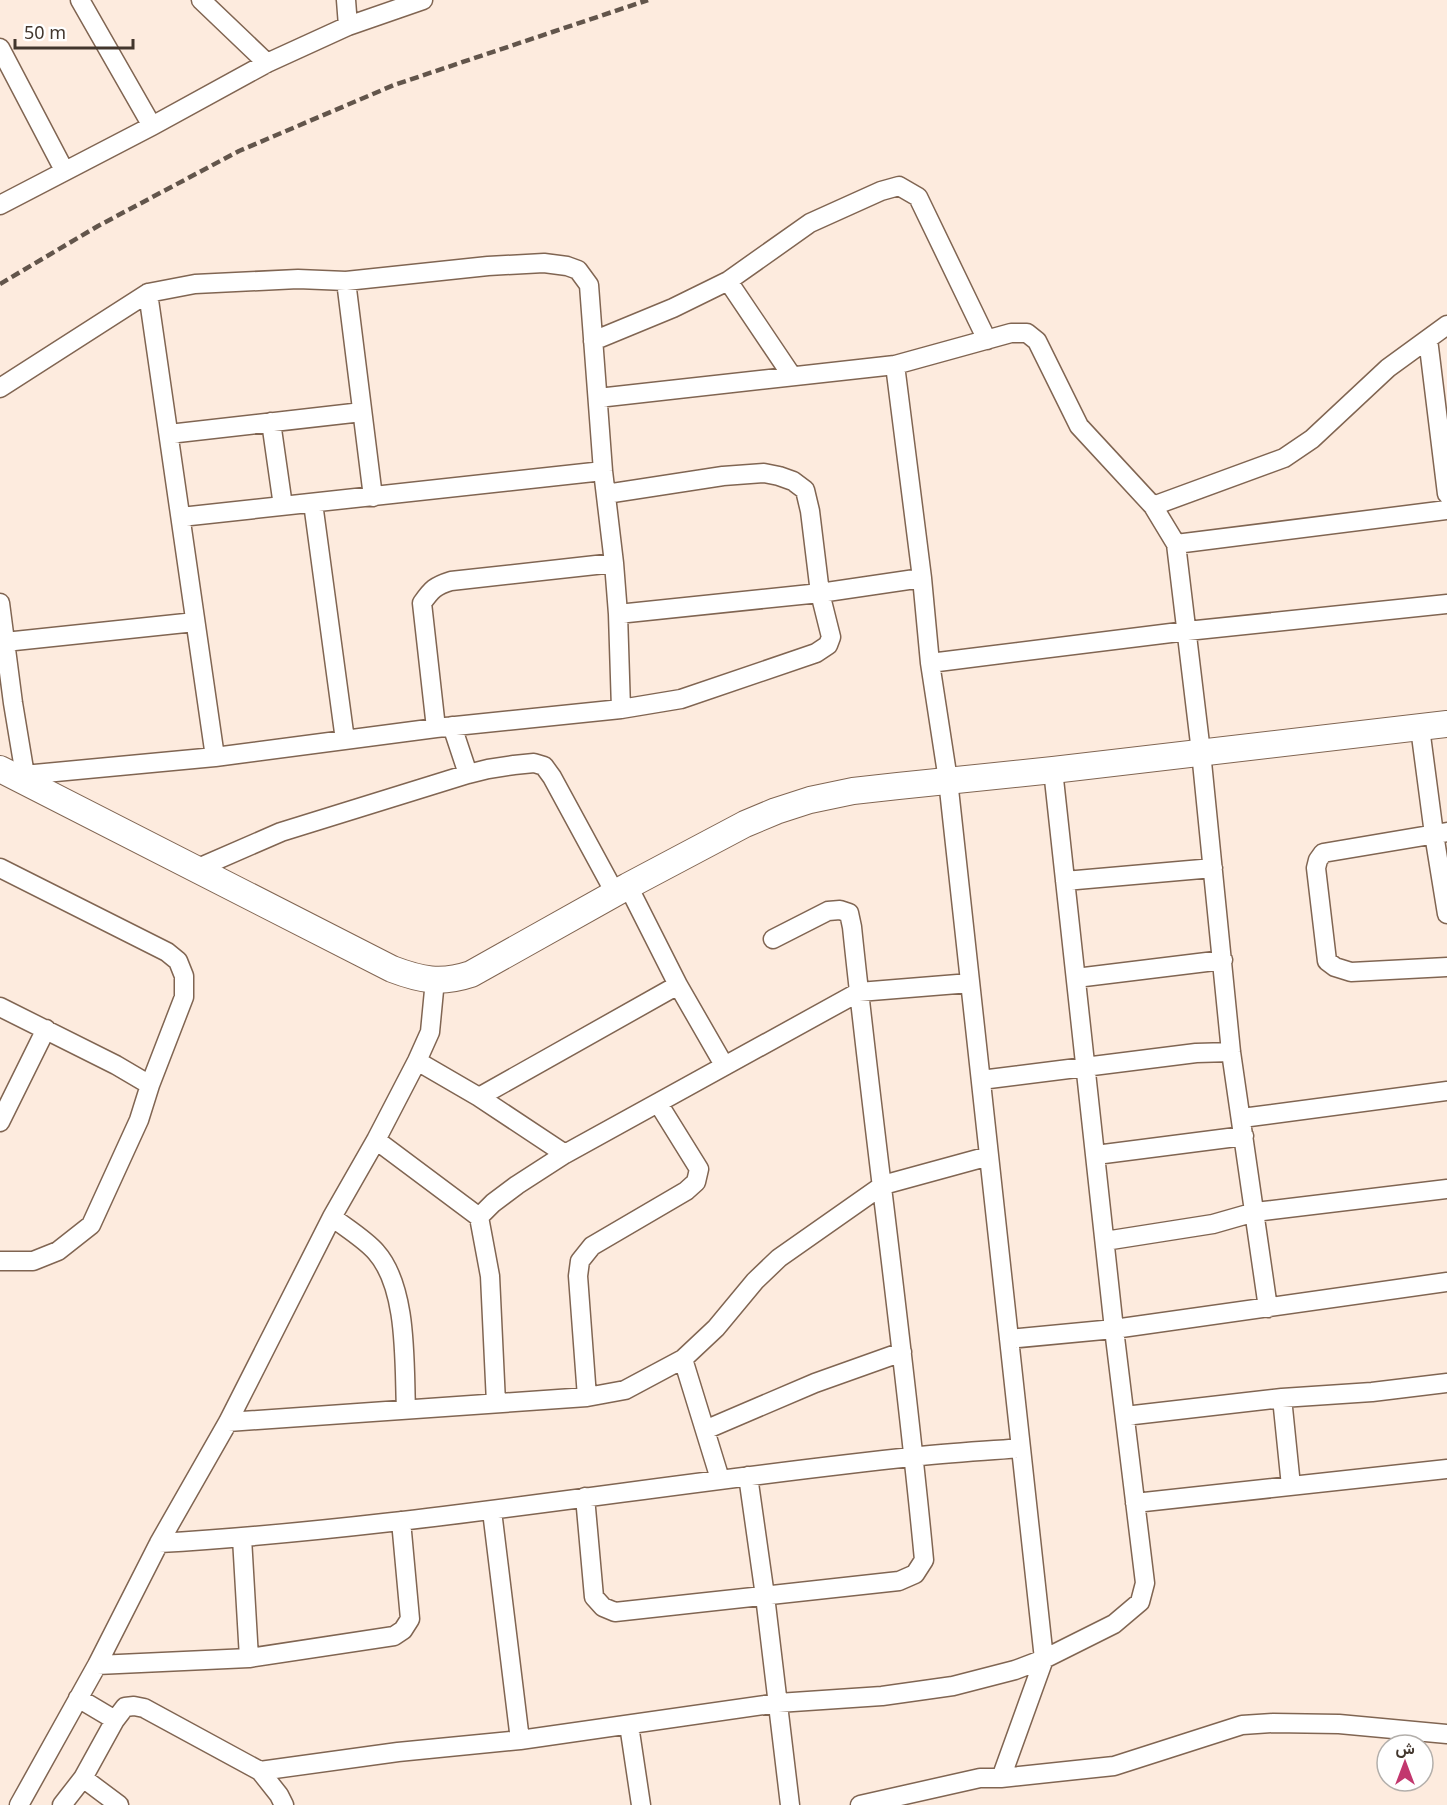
<svg xmlns="http://www.w3.org/2000/svg" width="1447" height="1805" font-family="'Noto Sans',Vazirmatn,sans-serif">
	<style>
		.lines { fill: none; stroke-linecap: round; stroke-linejoin: round }
		.minor-casing { stroke: #806552; stroke-width: 21 }
		.secondary-casing { stroke: #806552; stroke-width: 28 }
		.minor { stroke: #fff; stroke-width: 18 }
		.secondary { stroke: #fff; stroke-width: 26 }
		.rail { stroke: #62554b; stroke-width: 4.5; stroke-dasharray: 9 4.5; stroke-linecap: butt }
	</style>
	<rect width="100%" height="100%" fill="#fdebde"/>
	<g class="lines">
		<defs>
			<path id="minor" d="M80 0 152 126
				M201 0 267 63
				M346 0 348 26
				M0 48 64 170
				M0 205 152 126 267 63 348 26 423 0
				M346 281 373 497
				M728 281 792 376
				M148 293 215 757
				M1428 339 1447 494
				M593 341 673 308 728 281 810 223 881 191 899 186 918 197 987 340
				M0 388 148 293 195 284 298 279 346 281 488 266 544 263 567 266 578 270 589 285 603 471 614 563 618 614 621 709
				M598 398 895 365 1011 333H1027L1037 341 1079 426 1153 506 1176 544 1201 752 1231 1052 1268 1308
				M271 422 283 506
				M169 434 362 412
				M313 503 345 740
				M1153 506 1284 458 1312 439 1388 368 1447 325
				M181 517 603 471
				M1176 544 1447 510
				M0 603 13 703 25 775
				M618 614 820 593 922 578
				M5 642 195 622
				M930 663 1187 631 1447 604
				M452 726 468 774
				M436 728 422 603C432 589 435 586 451 581L614 563
				M1420 728 1434 834 1447 914
				M13 776 215 757 436 728 621 709 681 699 816 653 828 645 831 637 820 593 810 511 805 490 793 481 779 476 764 473 723 476 606 494
				M1447 832 1323 853 1318 860 1316 868 1327 961 1335 967 1351 972 1447 967
				M0 868 167 952 178 961 184 976V997L150 1085 139 1120 91 1225 58 1251 33 1261H0
				M196 869 281 832 468 774 488 769 514 765 534 763 544 766 552 777 615 893
				M1065 881 1213 868
				M628 886 678 985 724 1065
				M1076 978 1223 960
				M0 1007 116 1065 150 1085
				M417 1061 479 1097 565 1154
				M981 1080 1196 1053 1231 1052
				M479 1097 678 985
				M1242 1118 1447 1091
				M0 1122 46 1029
				M376 1140 479 1217 490 1276 496 1403
				M1096 1155 1244 1136
				M332 1217C345 1227 366 1240 376 1252 408 1288 404 1363 406 1410
				M479 1217 493 1203 517 1185 565 1154 859 992 970 983
				M1105 1241 1213 1224 1255 1212 1447 1189
				M1009 1339 1114 1329 1447 1282
				M683 1359 720 1479
				M587 1397 578 1276 580 1261 592 1246 686 1191 696 1182 699 1169 658 1103
				M1282 1398 1291 1486
				M1125 1416 1282 1398 1372 1392 1447 1383
				M228 1422 587 1397 625 1390 683 1359 716 1328 755 1281 779 1258 883 1185 989 1156
				M705 1430 815 1383 902 1352
				M748 1476 765 1596 790 1805
				M585 1497 594 1597 603 1607 615 1612 899 1581 915 1574 924 1560C904 1348 874 1138 852 927L849 913 840 910 828 911 773 939
				M1135 1503 1447 1469
				M492 1511 520 1740
				M242 1538 249 1658
				M159 1543C412 1528 661 1483 912 1457 948 1453 985 1451 1021 1448
				M97 1665 249 1658 394 1636 403 1630 410 1619 401 1521
				M78 1698 115 1720
				M629 1725 641 1805
				M260 1771 398 1752 520 1740 778 1703 882 1696 953 1686 1015 1670 1044 1659 1114 1624 1140 1602 1145 1583 1114 1329 1053 770
				M83 1778 119 1805
				M1001 1778 1114 1766 1242 1725 1273 1723 1339 1724 1447 1734
				M19 1805 97 1665 159 1543 228 1422 332 1217 376 1140 417 1061 430 1032 435 980
				M62 1805 83 1778 115 1720 125 1707 134 1706 144 1708 260 1771 279 1795 284 1805
				M860 1805 980 1778H1001L1044 1659 948 780 930 663 922 578 895 365"/>
			<path id="secondary" d="M0 769 392 969C421 980 441 984 471 974L628 886 745 824 776 811 810 800 853 791 898 786 1053 770 1447 724"/>
		</defs>
		<use href="#minor" class="minor-casing"/>
		<use href="#secondary" class="secondary-casing"/>
		<use href="#minor" class="minor"/>
		<use href="#secondary" class="secondary"/>
		<path class="rail" d="M0 284 98 226 239 151 394 85 648 0"/>
	</g>
	<g transform="translate(1405 1763)"><circle r="28" fill="#ffffff" stroke="#b3afab" stroke-width="1.5"/>
	<path d="M0-4.5L10 22L0 15L-10 22Z" fill="#c2376e"/>
	<text y="-9" font-size="16" font-weight="bold" text-anchor="middle" fill="#42362d">ش</text>
	</g>
	<path d="M15 39v9h118v-9" fill="none" stroke="#42362d" stroke-width="3"/>
	<text x="24" y="39" font-size="18" fill="#42362d" stroke="#ffffff" stroke-width="4.5" paint-order="stroke">50 m</text>
</svg>
